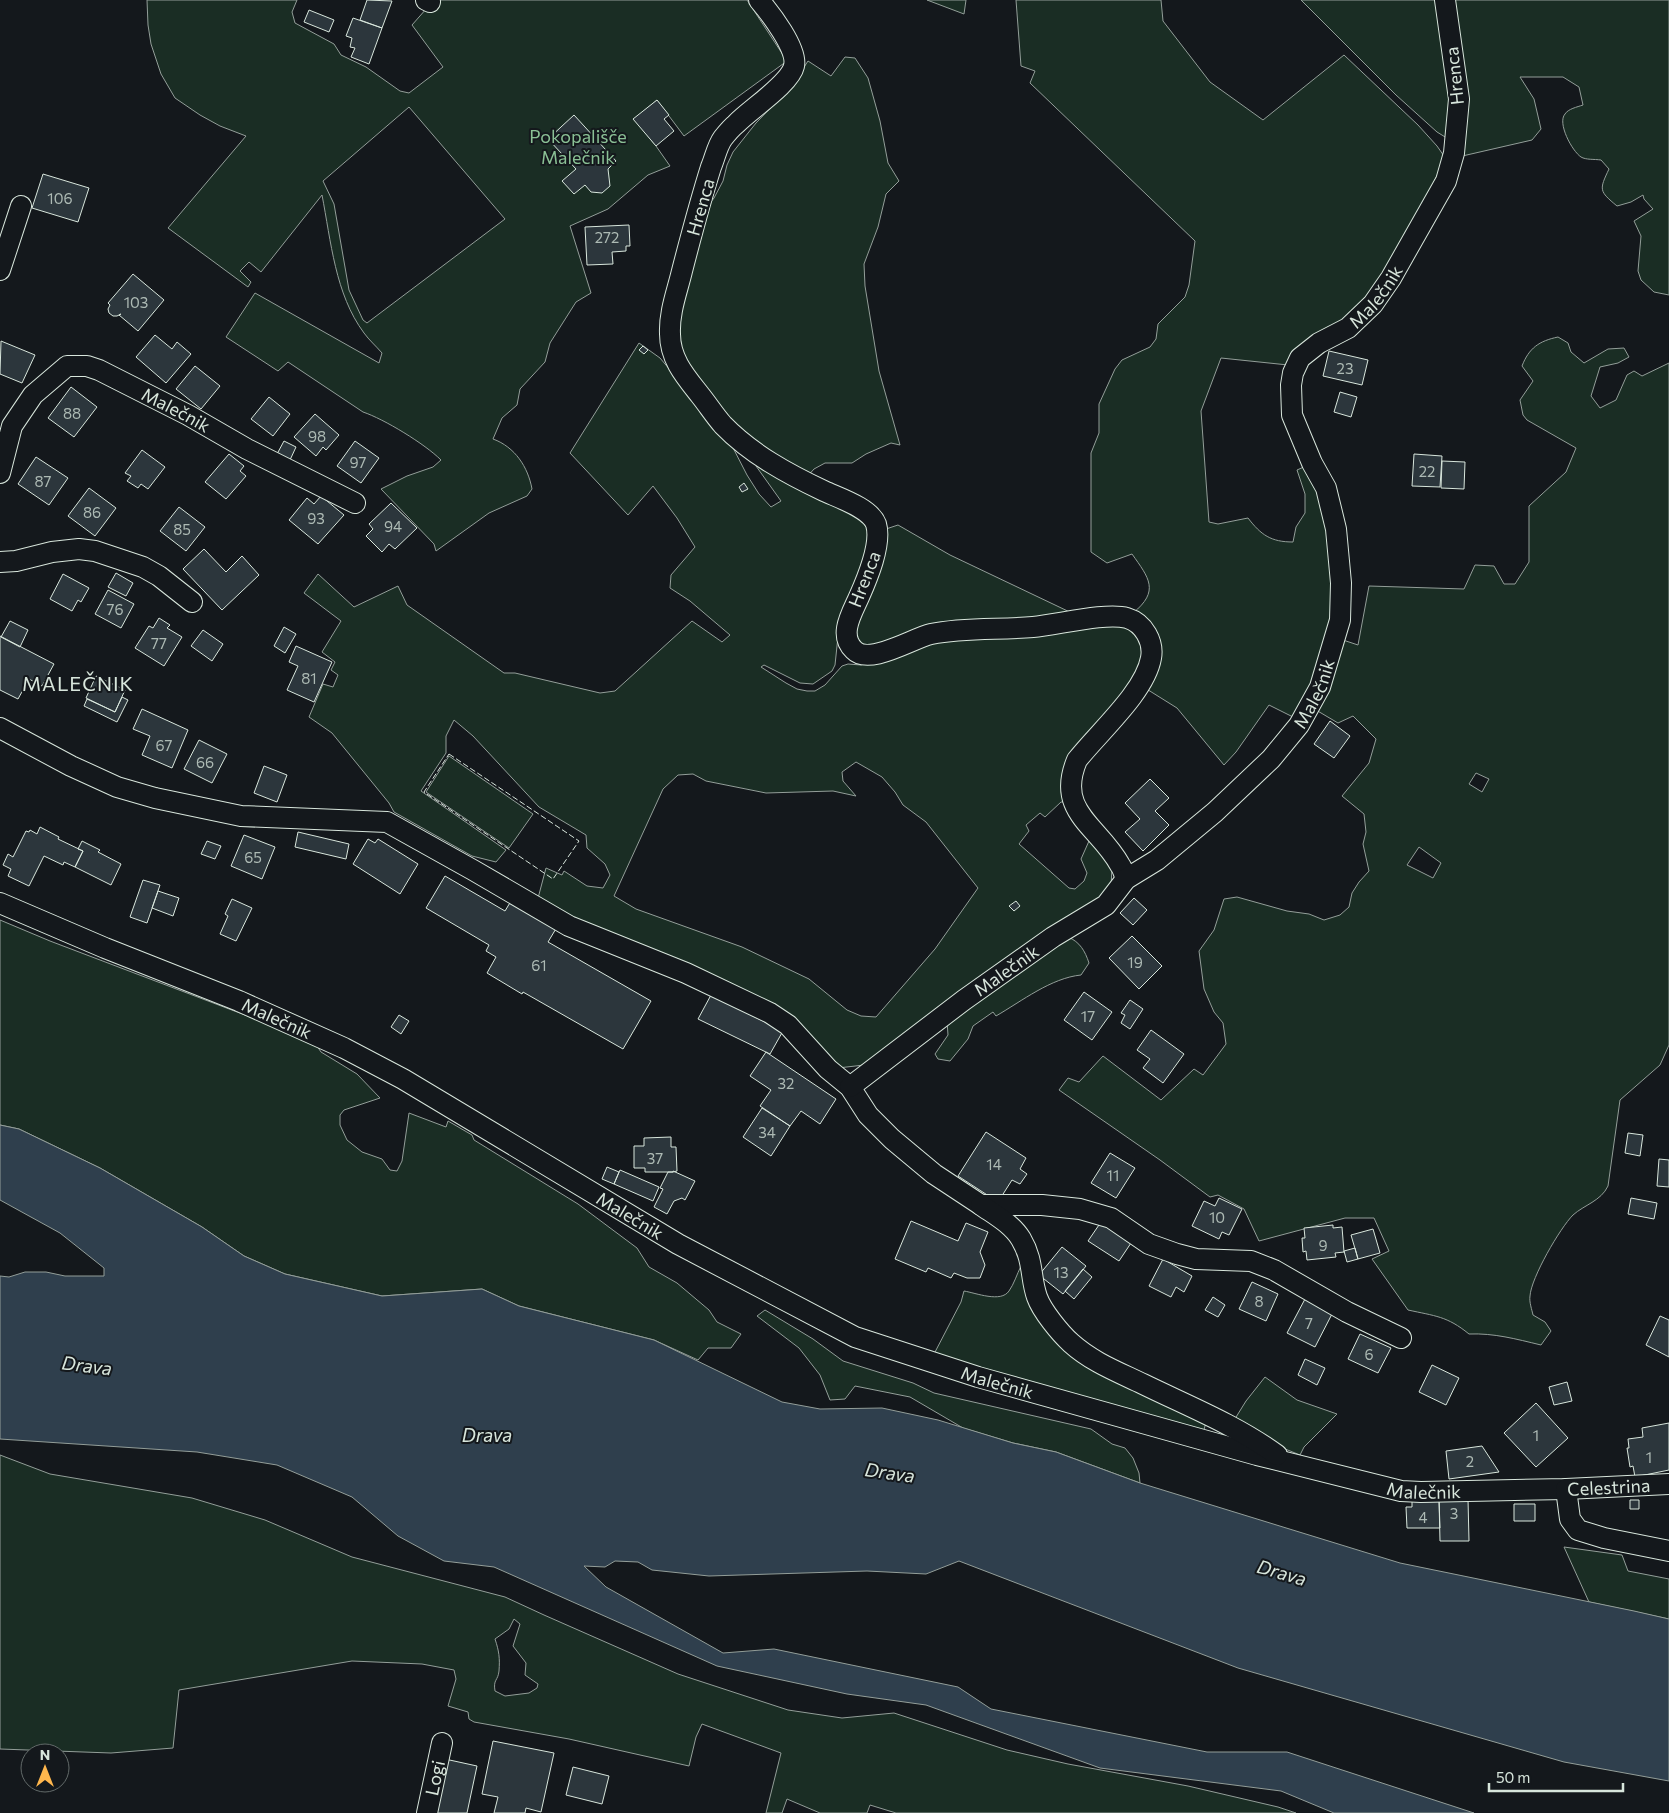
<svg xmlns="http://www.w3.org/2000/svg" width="1669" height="1813" font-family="Commissioner,sans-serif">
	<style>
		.green { fill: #1a2d24; stroke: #939e99; fill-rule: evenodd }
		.water { fill: #2f3f4d; stroke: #939e99 }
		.building { fill: #2c363c; stroke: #d8e6dc }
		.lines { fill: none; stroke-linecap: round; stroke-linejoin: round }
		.minor-casing { stroke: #d8e6dc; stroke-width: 22 }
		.minor { stroke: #14181c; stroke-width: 20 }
		.fence { stroke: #d8e6dc; stroke-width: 1; stroke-dasharray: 6 2.5; stroke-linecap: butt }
		.labels { text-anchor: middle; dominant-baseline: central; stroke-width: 4; stroke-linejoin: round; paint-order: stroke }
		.number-label { font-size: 15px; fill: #adbab4 }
		.street-label { font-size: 18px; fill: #d8e6dc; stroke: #14181c }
		.park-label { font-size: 18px; fill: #8ac095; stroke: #14181c }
		.water-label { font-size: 19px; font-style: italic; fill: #d8e6dc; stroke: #14181c }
		.quarter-label { font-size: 20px; letter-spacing: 1px; fill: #d8e6dc; stroke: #14181c }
	</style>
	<rect width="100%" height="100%" fill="#14181c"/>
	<path class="green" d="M147 0H297L292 12 295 23 334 44 341 55 366 67 400 91 409 93 443 67 412 25 434 0H747L787 61 684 136 657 100 634 119 656 146 670 166 648 175 608 209 570 226 591 293 576 302 550 343 545 362 520 389 517 405 502 418 493 439C515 447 528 467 532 489L527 496 489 513 436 551 434 544 381 489 407 476 433 467 441 460C425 444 384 419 363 412L288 362 278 371 226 337 255 293 379 363 382 353C376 346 369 340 364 333 335 294 331 241 322 195L261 272 249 262 240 271 251 282 248 287 168 228 246 136 220 126 200 115 175 98 161 74 151 44 148 25ZM409 107 505 219 367 323 363 320 349 290 334 204 323 181Z
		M927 0H966L964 14Z
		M1016 0H1161L1163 21 1210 82 1263 120 1344 55 1418 125 1437 146 1444 156 1443 163 1401 250 1358 311 1288 365 1221 358 1201 411 1209 522 1218 524 1248 518C1261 535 1271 542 1293 542L1296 527 1305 513V494L1297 470 1306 466 1322 495 1330 526 1334 616 1309 693 1295 718 1269 705 1236 752 1224 765 1177 708 1145 688 1157 663 1133 613C1160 591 1149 578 1132 554L1107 563 1091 552V453L1099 433V404L1115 369 1122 360 1150 347 1156 339 1158 324 1185 297 1189 285 1195 241 1030 83 1035 71 1021 66Z
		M1301 0H1441L1450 73V140L1437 132 1396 95Z
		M1453 0H1669V295L1654 292 1641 280 1638 271 1641 236 1634 221 1653 209 1644 199 1643 195 1631 202 1617 206C1599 191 1599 190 1609 169L1601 160C1594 159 1586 160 1581 157 1572 151 1557 123 1565 114 1568 109 1577 107 1583 105L1579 87 1563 77H1520L1534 99 1541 129 1532 140 1458 157Z
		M845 57 855 58 868 78 880 121 888 163 899 181 886 194 878 227 864 264 865 286 879 371 900 445 891 443 866 454 852 463H825L814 469 805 479 731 423 681 361 679 311 707 207 714 198 723 181 727 165 733 152 756 123 791 87 808 61 831 76Z
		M1558 337 1568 343 1571 352 1584 363 1608 349 1624 348 1629 357 1618 363 1600 367 1591 396 1600 408 1616 400 1627 375 1634 371 1642 376 1669 363V1045L1660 1065 1620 1100 1608 1186C1601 1201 1584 1205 1573 1215 1560 1228 1531 1278 1530 1296 1529 1302 1532 1310 1533 1315L1545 1322 1551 1331 1541 1345C1516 1339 1494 1333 1469 1334 1447 1316 1435 1316 1408 1310L1372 1259 1389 1251 1374 1218H1345L1259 1241 1244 1209 1218 1195 1210 1197 1160 1160 1059 1090 1068 1078 1079 1082 1103 1056 1161 1100 1194 1069 1203 1075 1226 1044 1223 1023 1214 1012 1204 989 1199 951 1214 930 1224 899 1237 897 1287 911 1309 914 1324 920 1340 915 1349 907 1352 893 1359 882 1369 871 1363 844 1366 832 1364 814 1342 796 1369 763 1376 739 1353 716 1338 723 1316 710 1340 639 1358 645 1369 586 1464 589 1475 565 1494 566 1504 584H1515L1529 562V506L1566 472 1576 448 1527 420 1523 415 1520 400 1533 381 1522 366C1529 348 1539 341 1558 337ZM1476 773 1489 779 1482 792 1469 784ZM1419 847 1441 863 1433 878 1407 865Z
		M639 343 660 358 729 440 747 475 759 494 771 507 781 501 756 466 760 463 848 509 870 528 872 539 839 627 835 665 832 671 813 684 800 683 764 665 761 667 786 683 797 689 807 691H815L825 685 842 666 848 664 861 665 884 658 928 640 1125 623 1144 643 1145 662 1102 723 1068 802H1061L1045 817 1040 813 1026 825 1029 831 1019 844 1069 888 1075 889 1084 881 1087 873 1081 859 1089 841V836L1112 865 1111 889 1100 903 864 1065 838 1068 813 1040 634 946 537 902 546 868 562 875 564 871 587 886 603 888 610 875 605 864 587 848 586 835 539 807 473 736 454 720 446 736V753L421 791 506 850 496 862 472 856 394 812 389 803 332 733 309 717 323 684 333 687 338 675 331 670 335 662 322 652 341 621 304 593 318 574 354 607 398 586 407 605 504 673H515L600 693 615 691 692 621 722 642 730 635 690 601 670 588 671 575 695 547 677 518 653 486 628 515 570 453ZM856 762 882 777 895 792 903 805 926 822 978 888 935 949 876 1017 861 1016 847 1010 809 979 742 947 636 909 614 896 663 789 678 775 693 774 706 781 766 793 833 791 856 796 843 781 842 772Z
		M898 525 950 555 1076 615 864 652 854 630 883 530Z
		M449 756 533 814 509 848 426 792Z
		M0 920 50 941 266 1023 315 1043 321 1052 357 1074 380 1098 344 1110 340 1115V1125L347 1140 362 1152 382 1159 390 1170 397 1171 402 1161 409 1113 446 1127 448 1121 472 1135 474 1140 578 1204 637 1248 649 1267 677 1283 709 1310 717 1322 741 1334 731 1348H708L698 1360 654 1340 519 1306 482 1289 382 1296 285 1274 244 1256 202 1227 100 1168 19 1129 0 1125Z
		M1068 937C1080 942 1085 951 1089 963L1081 975C1051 978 1022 1001 996 1016L993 1012 973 1026 968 1039 950 1061 938 1059 935 1054 948 1035 947 1021Z
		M1021 1266 1050 1327 1206 1422 1203 1434 934 1354 961 1302 964 1291C976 1293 1001 1303 1009 1291 1014 1284 1017 1274 1021 1266Z
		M765 1310 813 1339 843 1361 913 1383 934 1393 1091 1429 1112 1444 1125 1448 1133 1458 1139 1473 1140 1483 1056 1452 1013 1443 963 1428 910 1397 855 1386 845 1399 830 1400 820 1375 799 1348 757 1316Z
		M1265 1377 1297 1400 1337 1414 1304 1447 1300 1455 1268 1442 1233 1422 1246 1401Z
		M0 1455 50 1474 192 1498 265 1520 352 1557 505 1597 544 1615 678 1674 788 1710 842 1718 894 1713 1007 1750 1068 1764 1188 1786 1278 1807 1296 1813H896L870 1805 867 1813H820L787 1799 782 1813H766L781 1753 702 1724 696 1737 689 1766 569 1739 474 1722 469 1719 468 1712 448 1706 456 1679 454 1670 422 1664 352 1661 179 1690 173 1748 111 1753 0 1749ZM514 1619 520 1624 513 1646 526 1663 525 1675 538 1684 537 1688 529 1693 505 1696 495 1691C493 1679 498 1681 499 1671 500 1658 499 1651 495 1639L509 1629Z
		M1564 1547 1622 1555 1628 1571 1669 1579V1619L1589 1602Z"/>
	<path class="water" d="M0 1125 19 1129 100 1168 202 1227 244 1256 285 1274 382 1296 482 1289 519 1306 654 1340 782 1402 820 1409 882 1408 938 1420 1013 1443 1056 1452 1140 1483 1400 1563 1634 1611 1669 1619V1781L1564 1762 1238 1668 959 1561 926 1574 867 1571 709 1576 652 1570 638 1562 615 1561 605 1567 584 1566 606 1587 723 1653 774 1649 958 1687 991 1709 1207 1752H1287L1474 1813H1334L1281 1791 1100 1768 926 1705 847 1694 717 1666 494 1567 444 1561 398 1536 352 1497 277 1465 197 1452 0 1439V1276L9 1277 25 1272H46L65 1276H104V1268L60 1233 0 1200Z"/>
	<path class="building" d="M367 0 392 1 382 28 360 20Z
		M309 10 334 20 329 32 304 22Z
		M353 18 382 28 369 64 351 57 355 48 350 47 352 38 346 36Z
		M657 100 669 115 664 119 674 131 656 146 633 119Z
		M574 115 616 161 608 169 610 186 602 193 591 192 585 185 574 194 562 181 576 169 548 139Z
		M43 174 89 188 78 222 32 208Z
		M629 225 630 246H626V251L612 252 613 264 587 265 585 227Z
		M133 274 164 300 138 331 119 315 121 314 117 316H113L109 313 108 309 110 305 108 303Z
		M155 335 172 349 177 342 191 354 166 383 136 357Z
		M1 341 35 355 22 383 0 374Z
		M643 346 648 350 644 354 639 350Z
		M1329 351 1368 360 1362 385 1323 376Z
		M195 366 220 386 201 409 176 389Z
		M71 387 97 407 74 437 48 418Z
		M1340 392 1357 397 1351 417 1334 412Z
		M269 397 290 414 273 436 251 419Z
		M315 414 339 435 326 450 323 447 316 456 294 437Z
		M284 441 296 447 290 460 277 454Z
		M355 441 379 458 361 483 337 466Z
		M142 450 165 467 148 489 141 484 138 488 127 481 131 476 125 473Z
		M229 454 244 466 240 471 246 476 226 499 205 482Z
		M1414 454 1442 456 1440 487 1412 486Z
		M36 457 68 478 49 505 18 484Z
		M1442 461 1465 462 1464 489 1441 488Z
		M744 483 748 489 742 492 739 487Z
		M89 488 116 508 95 536 68 516Z
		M321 496 344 515 318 544 289 520 307 498 314 504Z
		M391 503 417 528 395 549 389 544 382 552 366 536 373 529 369 524Z
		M179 507 205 527 186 551 160 531Z
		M204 549 226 572 242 556 259 575 222 610 183 569Z
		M116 573 133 583 126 596 108 587Z
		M63 574 89 588 81 602 78 600 72 611 50 599Z
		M108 590 134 604 121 628 95 614Z
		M159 618 170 625 167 628 182 637 164 666 135 648 149 626 153 628Z
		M10 621 28 630 20 647 1 637Z
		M284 627 296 634 285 653 274 646Z
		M203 630 223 644 212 661 191 646Z
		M0 636 54 664 42 686 29 679 18 699 0 690Z
		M296 646 332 662 314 702 287 690 298 666 289 662Z
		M96 676 125 690 115 712 86 698Z
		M122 697 128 700 117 722 84 706 87 699 115 712Z
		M142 709 188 730 172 768 142 755 150 736 133 729Z
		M1330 721 1350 736 1334 758 1314 744Z
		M199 740 227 754 212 783 184 769Z
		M264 766 287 775 277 802 254 793Z
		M1150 779 1169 798 1155 811 1169 825 1143 851 1125 832 1140 819 1125 803Z
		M40 827 59 837 58 839 83 851 75 867 64 862 63 865 44 856 29 886 8 876 11 869 3 865 8 854 13 857 26 831 29 832 30 830 37 834Z
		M298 832 349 844 346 859 295 847Z
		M244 835 275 847 262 879 231 866Z
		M368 839 375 843 378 839 418 864 400 894 353 864Z
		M82 841 100 850 98 852 121 864 111 885 75 867 83 851 78 849Z
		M207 841 221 846 215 859 201 854Z
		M445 876 505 911 511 901 557 927 548 942 651 1001 623 1049 523 992 522 994 487 973 496 957 486 951 489 945 426 908Z
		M143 880 160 885 147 923 130 917Z
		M158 891 179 898 173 916 152 908Z
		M1134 898 1147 910 1133 925 1120 913Z
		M232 899 252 908 236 941 220 934 228 916 225 914Z
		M1016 901 1020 906 1014 911 1009 906Z
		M1132 936 1162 966 1139 989 1109 958Z
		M1084 992 1112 1012 1092 1040 1064 1020Z
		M711 995 783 1031 770 1054 698 1019Z
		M1130 1000 1143 1009 1130 1029 1121 1023 1125 1015 1121 1013Z
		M399 1015 409 1021 401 1034 391 1027Z
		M1151 1030 1184 1054 1163 1083 1143 1068 1150 1059 1137 1050Z
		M766 1052 836 1099 820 1124 801 1111 790 1126 760 1106 771 1090 750 1076Z
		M762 1108 790 1126 771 1156 743 1137Z
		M986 1132 1026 1158 1020 1169 1027 1174 1020 1184 1012 1180 998 1202 958 1176Z
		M1628 1133 1643 1135 1640 1156 1625 1153Z
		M671 1137V1147H676L677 1171 673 1172H645V1168H634V1146H644V1138Z
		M1110 1153 1135 1168 1116 1198 1091 1183Z
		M1659 1159 1669 1160V1187L1657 1186Z
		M607 1167 619 1172 614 1184 602 1179Z
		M620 1170 659 1187 653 1201 614 1184Z
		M673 1171 695 1181 685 1200 682 1198 674 1201 667 1214 654 1207 663 1189 660 1188 668 1172H673Z
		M1219 1198 1242 1209 1229 1235 1222 1232 1219 1239 1192 1226 1204 1201 1215 1206Z
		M1631 1198 1657 1203 1654 1219 1628 1214Z
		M911 1221 958 1241 966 1223 988 1232 980 1252 985 1265 980 1278H967L954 1273 951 1278 928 1268 926 1272 895 1259Z
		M1101 1222 1133 1240 1119 1261 1088 1241Z
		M1333 1225V1228L1342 1227 1344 1252 1335 1253 1336 1257 1307 1260 1306 1251 1303 1252 1302 1238H1305L1304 1228Z
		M1373 1229 1380 1253 1358 1259 1351 1235Z
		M1062 1247 1086 1266 1063 1294 1039 1275Z
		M1355 1248 1358 1259 1347 1262 1344 1251Z
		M1163 1259 1192 1276 1184 1292 1176 1287 1171 1297 1149 1286Z
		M1083 1269 1092 1277 1074 1299 1065 1291Z
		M1252 1282 1278 1294 1266 1321 1239 1309Z
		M1213 1297 1225 1305 1218 1317 1205 1310Z
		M1305 1299 1332 1314 1315 1347 1287 1333Z
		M1660 1316 1669 1320V1357L1646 1345Z
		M1360 1334 1391 1348 1378 1373 1348 1359Z
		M1305 1359 1325 1368 1317 1385 1298 1375Z
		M1432 1365 1459 1378 1446 1405 1419 1392Z
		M1567 1382 1572 1401 1554 1405 1549 1387Z
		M1536 1403 1568 1438 1536 1467 1504 1433Z
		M1669 1423V1470L1635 1477 1633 1466 1630 1467 1627 1448H1629L1628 1439 1643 1437 1642 1428Z
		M1482 1446 1499 1472 1449 1479 1446 1451Z
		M1439 1499H1468L1469 1541H1440Z
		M1439 1499 1440 1528H1407L1406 1507H1412V1500Z
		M1630 1500H1639V1509H1630Z
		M1514 1504H1535V1521H1514Z
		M493 1741 554 1753 541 1812 526 1808 525 1813H494L498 1797 482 1794Z
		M445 1759 477 1766 467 1813H434Z
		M573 1767 609 1776 602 1804 566 1795Z"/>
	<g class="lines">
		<defs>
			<g id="minor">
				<path d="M426 0 430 2"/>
				<path d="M759 0C770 13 798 49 794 66 790 84 749 110 736 124 731 128 727 133 723 138 717 146 715 158 711 167 700 202 691 236 682 271 677 292 669 312 670 334 670 359 685 376 700 395 708 405 715 416 723 425 751 454 788 474 824 491 839 498 870 508 876 524 882 544 867 579 859 597 852 613 838 635 854 650 869 666 913 638 931 634 964 627 999 630 1033 627 1057 625 1106 612 1127 618 1144 623 1154 642 1151 658 1145 692 1099 732 1077 760 1055 812 1099 826 1120 865 1123 869 1124 874 1126 879"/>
				<path d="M0 270 21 206"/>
				<path id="s1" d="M0 473 12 426 33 395 67 366H87L99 370 188 415 247 449 355 503"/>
				<path d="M0 562 16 561 52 552 79 549 95 551 143 567 159 576 192 602"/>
				<path d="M0 728 71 766 117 787 155 798 241 816 387 822 473 870 569 926 686 973 770 1013 788 1025 828 1069 850 1087 868 1115 892 1139 934 1174 981 1205H1042L1080 1209 1111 1218 1149 1244 1177 1254 1196 1259 1251 1261 1274 1270 1347 1312 1401 1338"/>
				<path id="s2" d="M0 903 105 948 239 1001 344 1048 403 1079 678 1244 855 1337 978 1377 1257 1455 1401 1491 1421 1492 1566 1489 1669 1484"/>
				<path id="s3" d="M850 1087 964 1000 1053 937 1106 905 1126 879 1157 860 1215 812 1271 759 1299 725 1320 687 1340 620 1341 583 1336 529 1326 488 1312 463 1292 415 1291 385 1293 373 1300 358 1319 343 1348 328 1373 304 1391 278 1446 181 1454 153 1459 99 1445 0"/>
				<path d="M981 1205C995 1215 1012 1224 1021 1239 1034 1261 1030 1277 1037 1297 1042 1311 1060 1333 1071 1343 1092 1362 1118 1372 1143 1384 1188 1406 1236 1425 1277 1455"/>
				<path d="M1566 1489 1570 1519 1578 1530 1604 1538 1669 1551"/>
				<path id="s4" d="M427 1813 442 1743"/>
			</g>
		</defs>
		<use href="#minor" class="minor-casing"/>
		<use href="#minor" class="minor"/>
		<path class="fence" d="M449 754 579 841 553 879 424 792Z"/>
	</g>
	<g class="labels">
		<g class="number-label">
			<text x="60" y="198">106</text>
			<text x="607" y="237">272</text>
			<text x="136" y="302">103</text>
			<text x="1345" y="368">23</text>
			<text x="72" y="413">88</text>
			<text x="317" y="436">98</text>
			<text x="358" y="462">97</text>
			<text x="1427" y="471">22</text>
			<text x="43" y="481">87</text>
			<text x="92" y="512">86</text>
			<text x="316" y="518">93</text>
			<text x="393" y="526">94</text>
			<text x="182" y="529">85</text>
			<text x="115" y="609">76</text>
			<text x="159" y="643">77</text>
			<text x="309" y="678">81</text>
			<text x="164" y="745">67</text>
			<text x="205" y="762">66</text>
			<text x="253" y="857">65</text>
			<text x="1135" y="962">19</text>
			<text x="539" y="965">61</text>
			<text x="1088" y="1016">17</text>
			<text x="786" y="1083">32</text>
			<text x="767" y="1132">34</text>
			<text x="655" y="1158">37</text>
			<text x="994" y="1164">14</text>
			<text x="1113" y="1175">11</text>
			<text x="1217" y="1217">10</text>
			<text x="1323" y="1245">9</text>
			<text x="1061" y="1272">13</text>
			<text x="1259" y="1301">8</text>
			<text x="1309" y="1323">7</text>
			<text x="1369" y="1354">6</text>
			<text x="1536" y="1435">1</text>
			<text x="1649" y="1457">1</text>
			<text x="1470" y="1461">2</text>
			<text x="1454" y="1513">3</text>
			<text x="1423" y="1517">4</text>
		</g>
		<g class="street-label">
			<text transform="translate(1454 76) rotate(-96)">Hrenca</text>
			<text transform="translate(700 207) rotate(-74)">Hrenca</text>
			<text stroke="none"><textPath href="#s3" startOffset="1065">Malečnik</textPath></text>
			<text stroke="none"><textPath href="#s1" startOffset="250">Malečnik</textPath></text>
			<text transform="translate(864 579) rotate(-69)">Hrenca</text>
			<text stroke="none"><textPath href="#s3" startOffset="615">Malečnik</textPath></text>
			<text stroke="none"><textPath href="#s3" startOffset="195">Malečnik</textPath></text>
			<text stroke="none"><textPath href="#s2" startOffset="300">Malečnik</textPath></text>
			<text stroke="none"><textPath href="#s2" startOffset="705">Malečnik</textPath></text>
			<text stroke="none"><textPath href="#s2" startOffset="1110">Malečnik</textPath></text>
			<text stroke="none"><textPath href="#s2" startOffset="1551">Malečnik</textPath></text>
			<text stroke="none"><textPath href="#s2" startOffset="1736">Celestrina</textPath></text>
			<text stroke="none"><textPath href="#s4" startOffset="36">Logi</textPath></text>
		</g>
		<g class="park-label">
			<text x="578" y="136">Pokopališče<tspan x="578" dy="21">Malečnik</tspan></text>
		</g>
		<g class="water-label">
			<text transform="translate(87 1365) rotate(7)">Drava</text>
			<text x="487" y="1434">Drava</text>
			<text transform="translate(890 1472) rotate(8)">Drava</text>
			<text transform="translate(1282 1572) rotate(16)">Drava</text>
		</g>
		<g class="quarter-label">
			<text x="78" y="683">MALEČNIK</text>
		</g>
	</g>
	<g transform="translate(45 1768)"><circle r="24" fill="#14181c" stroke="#626a69"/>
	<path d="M0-4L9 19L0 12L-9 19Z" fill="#ffb74d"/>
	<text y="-8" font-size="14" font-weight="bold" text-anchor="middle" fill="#d8e6dc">N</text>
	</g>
	<path d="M1489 1783v8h134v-8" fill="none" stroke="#d8e6dc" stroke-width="2.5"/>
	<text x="1496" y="1783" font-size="15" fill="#d8e6dc" stroke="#14181c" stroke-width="4" paint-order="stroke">50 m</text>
</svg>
